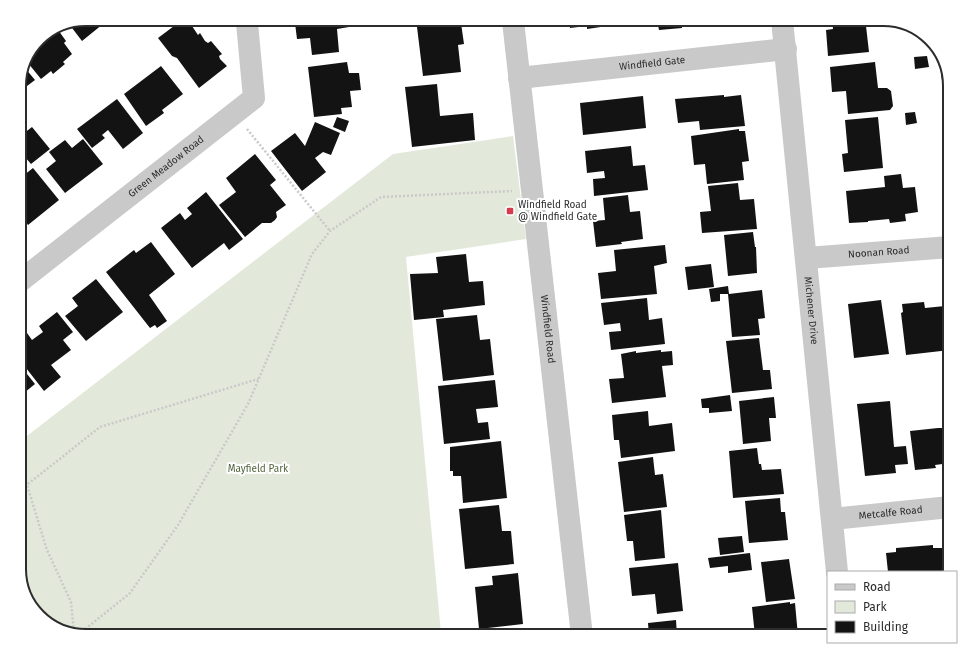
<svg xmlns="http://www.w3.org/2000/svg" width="969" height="655" font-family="'Fira Sans',sans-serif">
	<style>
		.green { fill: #e3e9da }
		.building { fill: #131313 }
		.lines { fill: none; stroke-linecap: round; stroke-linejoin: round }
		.path { stroke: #c9c9c9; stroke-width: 2.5; stroke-dasharray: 2 2; stroke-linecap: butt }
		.minor { stroke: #c9c9c9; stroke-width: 22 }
		.poi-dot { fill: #d73a4f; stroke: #fff; stroke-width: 1.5 }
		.labels { text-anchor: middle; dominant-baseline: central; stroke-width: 4; stroke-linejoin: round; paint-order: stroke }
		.street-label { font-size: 10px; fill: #2c2c2c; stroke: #fff }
		.poi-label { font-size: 10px; fill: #2c2c2c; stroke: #fff; text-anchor: start }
		.park-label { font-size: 10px; fill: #51643d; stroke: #fff }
		.rim { fill: none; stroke: #2c2c2c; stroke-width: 2 }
	</style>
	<rect width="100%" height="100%" fill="#fff"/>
	<path class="green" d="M513 136 526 239 406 257 441 633 271 636H86L49 625 28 602 19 573V442L393 154Z"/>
	<path class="building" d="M832 19H862L863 26H866L869 52 828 56 826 30 833 29Z
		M657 20H681L682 28 659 30Z
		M715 20H725V23L716 24Z
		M569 21H628V23L587 29V26L570 28Z
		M349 22V27L337 29 339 52 312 55 310 38 297 39 295 23Z
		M178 23H190L198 35 200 33 205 41 208 43 211 41 222 54 219 56 220 59 227 66 199 88 177 58 172 56 158 38Z
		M449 23H461L464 44 458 45 461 72 423 76 417 27Z
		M69 24H103L82 41Z
		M56 27 66 41 64 43 72 54 63 62 65 64 53 74 51 71 41 79 28 63 39 39Z
		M927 56 929 67 915 69 914 57Z
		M347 62 349 73H359L361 90 350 91 352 107 341 108 342 114 314 117 308 67Z
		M875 62 878 88H887L891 91 893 106 890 110 848 114 846 91 832 92 830 67Z
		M945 63 950 86V105L945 106 940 64Z
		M161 66 183 94 162 110 164 113 146 126 124 94Z
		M25 68 35 80 19 92V82Z
		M437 84 440 116 473 113 475 140 412 147 405 87Z
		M724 95V97L741 95 745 126 700 130 699 121 678 123 675 99Z
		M643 96 646 128 583 135 580 103Z
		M117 99 143 133 123 149 108 130 102 135 105 138 92 148 77 129Z
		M915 112 917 123 906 125 905 113Z
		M337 117 349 121 345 132 333 127Z
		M878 117 883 168 844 172 842 154 848 153 845 120Z
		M315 122 340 133 331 155 323 152 315 158 326 172 302 191 271 151 295 133 305 146Z
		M32 127 50 149 31 164 19 150V137Z
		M739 129V131H745L749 161 742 162 744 180 707 184 705 164 694 165 691 136Z
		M83 139 103 164 65 193 46 169 56 161 49 152 65 140 72 148Z
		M631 146 633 166 645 165 648 190 594 196 593 179 605 178 604 171 587 173 585 151Z
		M255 154 276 180 270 185 286 205 276 212 277 217 275 220 271 223H262L245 237 219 205 236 192 226 178Z
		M33 168 59 200 28 225 21 215 19 217V179Z
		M901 174 903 188 915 187 918 212 905 214 906 221 890 223 889 219 868 221V222L849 223 846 191 885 187 884 176Z
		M738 183 740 200 754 199 757 229 702 233 700 212 711 211 708 186Z
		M948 187H950V199H949Z
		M206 192 243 239 229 250 224 243 192 268 161 228 180 213 185 220 192 214 187 208Z
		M628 195 630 212 640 211 643 239 621 242 622 244 596 247 593 221 605 220 603 198Z
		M753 232 755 247H756L757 273 728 276 724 235Z
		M151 242 175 274 149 295 167 321 157 328 155 325 150 328 106 272 134 250 136 253Z
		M665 245 667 263 654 266 657 294 601 299 598 273 616 271 614 250Z
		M466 254 469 282 483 281 485 305 443 310 444 317 414 320 410 274 438 273 436 257Z
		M711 264 714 287 688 290 685 267Z
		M96 279 123 312 86 341 65 316 78 306 72 298Z
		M728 286 729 294 762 290 765 318 758 319 760 335 732 337 728 294H720V301L711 302 709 289Z
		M647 298 649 320 662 318 665 344 611 350 609 332 621 331 620 323 604 325 601 303Z
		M881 300 889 354 854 358 848 304Z
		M924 302 925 308 945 306 950 350 906 355 901 313 903 312 902 304Z
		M57 312 73 332 63 340 71 350 51 365 61 377 44 391 19 359V340L27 333 32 340 43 332 39 326Z
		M477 315 480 340 490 339 494 375 443 381 436 319Z
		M759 338 763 370H770L772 389 732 393 726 341Z
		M661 350V352L672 351 673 365 662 366 666 397 612 403 609 379 624 378 621 354 636 351V353Z
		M19 364 35 384 19 397Z
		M495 380 498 407 476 409 478 423 488 422 490 439 444 444 438 386Z
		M730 395 732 411 709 413V408H702L701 399Z
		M774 397 776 418H769L771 441 743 444 739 401Z
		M890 401 894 447 906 446 908 464 895 465 896 473 865 476 857 404Z
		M648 411 649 426 672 423 675 451 621 458 619 440H614L612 415Z
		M938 428H950V463L935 465 936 468 915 470 910 431Z
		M501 441 507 498 463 503 461 476H453V471H450V447Z
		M757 448 759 464H761L762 470 781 469 784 494 733 498 729 451Z
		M653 457 655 475 663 474 667 507 624 512 618 462Z
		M780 498 781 512H785L788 540 749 543 745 501Z
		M499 505 502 531H511L514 564 465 569 459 509Z
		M661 510 665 558 635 561 633 541H627L624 515Z
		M742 536 744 552 720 555 718 538Z
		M933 545V548H950L949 572H888L886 553 896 552V548Z
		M750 553 752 570 728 573V566L710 568 708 558Z
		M789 559 795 599 766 602 761 562Z
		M678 563 683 611 657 614 655 594 632 596 629 568Z
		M518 573 523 624 479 629 475 587 493 585 492 576Z
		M790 602V604L795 603 798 636H755L752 607Z
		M676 620 677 636H649L648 623Z"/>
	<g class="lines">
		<path class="path" d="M247 129 330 231
			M19 459 47 550 71 602 74 632
			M28 484 100 427 258 379
			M79 634 130 593 178 525 248 404 312 254 330 231 381 197 512 191"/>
		<g class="minor">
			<path id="s1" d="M782 20 837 572"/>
			<path id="s2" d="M513 21 582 636"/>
			<path id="s3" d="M519 78 786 49"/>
			<path id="s4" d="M807 258 950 247"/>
			<path id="s5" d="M19 282 254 98 247 23"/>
			<path id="s6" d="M832 519 950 507"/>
		</g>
	</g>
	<rect class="poi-dot" x="506" y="207" width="8" height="8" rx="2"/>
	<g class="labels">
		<g class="street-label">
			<text stroke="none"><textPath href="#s3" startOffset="134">Windfield Gate</textPath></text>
			<text stroke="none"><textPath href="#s5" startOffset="187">Green Meadow Road</textPath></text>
			<text stroke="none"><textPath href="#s4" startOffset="72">Noonan Road</textPath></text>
			<text stroke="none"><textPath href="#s1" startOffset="292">Michener Drive</textPath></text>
			<text stroke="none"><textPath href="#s2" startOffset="310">Windfield Road</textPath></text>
			<text stroke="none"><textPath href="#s6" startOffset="59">Metcalfe Road</textPath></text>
		</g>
		<g class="poi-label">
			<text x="518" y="205">Windfield Road<tspan x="518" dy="12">@ Windfield Gate</tspan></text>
		</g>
		<g class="park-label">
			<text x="258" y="469">Mayfield Park</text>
		</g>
	</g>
	<path d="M0 0H969V655H0ZM86 26H883A60 60 0 0 1 943 86V569A60 60 0 0 1 883 629H86A60 60 0 0 1 26 569V86A60 60 0 0 1 86 26Z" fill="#fff" fill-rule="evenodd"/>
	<path class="rim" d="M86 26H883A60 60 0 0 1 943 86V569A60 60 0 0 1 883 629H86A60 60 0 0 1 26 569V86A60 60 0 0 1 86 26Z"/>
	<rect x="827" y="571" width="130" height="72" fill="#ffffff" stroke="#ababab"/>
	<rect x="835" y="584" width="20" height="6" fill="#c9c9c9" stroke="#ababab"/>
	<text x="863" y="591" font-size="12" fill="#2c2c2c">Road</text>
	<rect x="835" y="601" width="20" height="12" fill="#e3e9da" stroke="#ababab"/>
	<text x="863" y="611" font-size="12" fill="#2c2c2c">Park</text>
	<rect x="835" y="621" width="20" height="12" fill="#131313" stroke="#ababab"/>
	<text x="863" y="631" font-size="12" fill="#2c2c2c">Building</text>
</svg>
